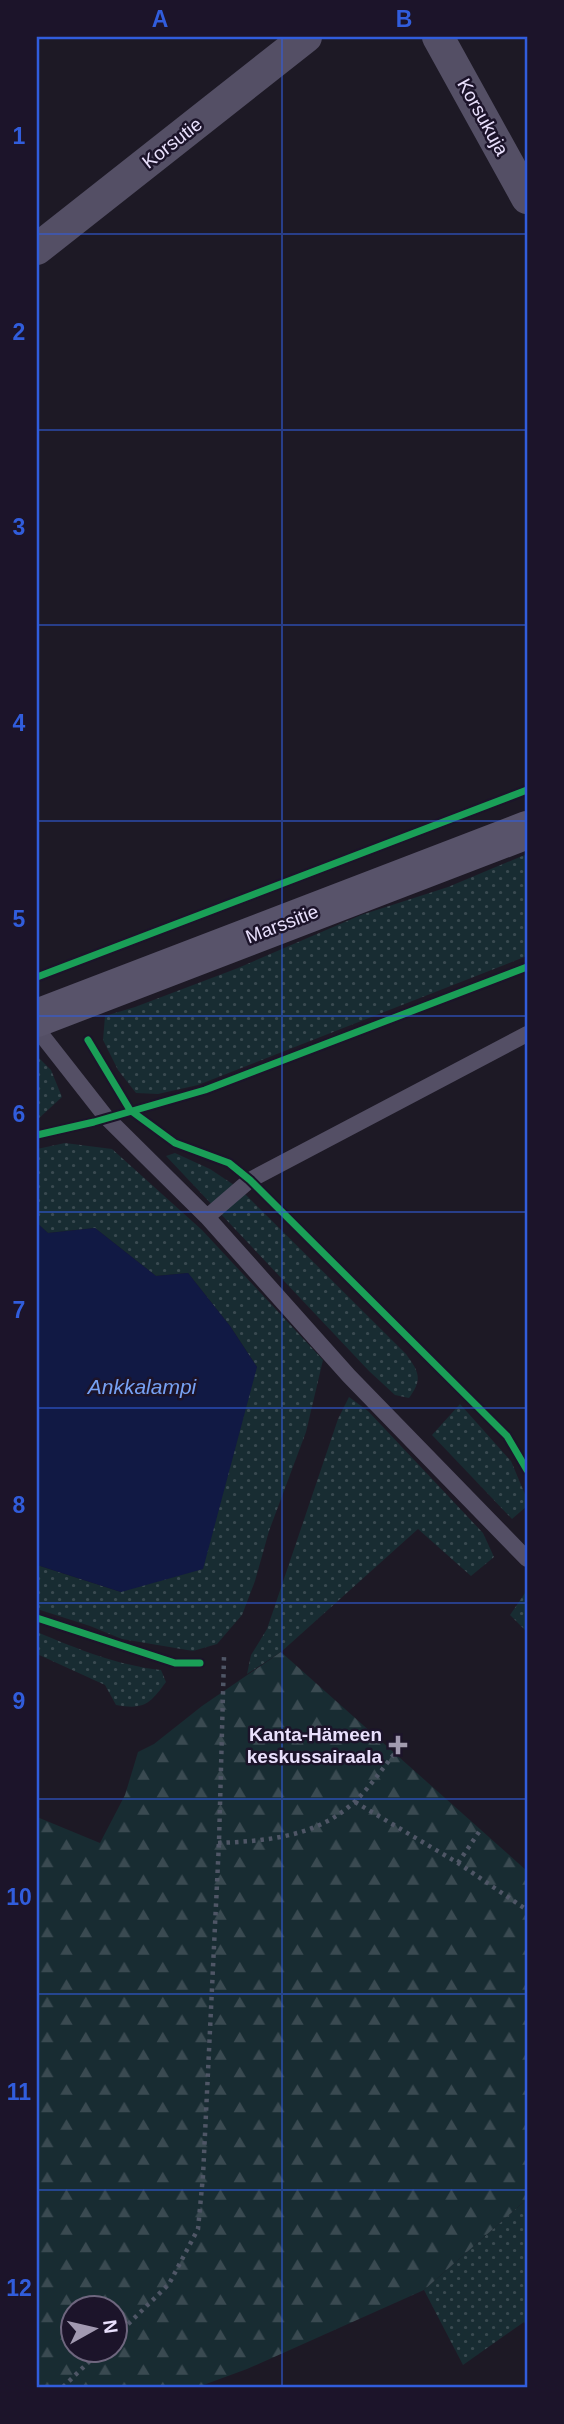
<svg xmlns="http://www.w3.org/2000/svg" width="564" height="2424" font-family="Arial,sans-serif">
	<style>
		.green { fill: url(#green-dots) }
		.forest { fill: url(#forest-firs); fill-rule: evenodd }
		.water { fill: #111944 }
		.lines { fill: none; stroke-linecap: round; stroke-linejoin: round }
		.path { stroke: #4f5666; stroke-width: 4.5; stroke-dasharray: 3.5 5; stroke-linecap: butt }
		.service { stroke: #544f65; stroke-width: 16 }
		.minor { stroke: #544f65; stroke-width: 32 }
		.secondary { stroke: #58536a; stroke-width: 38 }
		.cycleway-casing { stroke: #1c142a; stroke-width: 11 }
		.cycleway { stroke: #1a9f57; stroke-width: 7 }
		.grid { fill: none; stroke: #315ddc; stroke-width: 2; stroke-opacity: 0.55 }
		.poi-dot { fill: #a29ab1; stroke: #1c142a; stroke-width: 2.5 }
		.labels { text-anchor: middle; dominant-baseline: central; stroke-width: 5; stroke-linejoin: round; paint-order: stroke }
		.street-label { font-size: 19px; fill: #e9e0fc; stroke: #1c142a }
		.poi-label { font-size: 19px; font-weight: bold; fill: #e9e0fc; stroke: #1c142a; text-anchor: end }
		.water-label { font-size: 21px; font-style: italic; fill: #77a1f3; stroke: #1c142a }
		.neatline { fill: none; stroke: #315ddc; stroke-width: 2.5 }
		.grid-label { font-size: 23px; text-anchor: middle; font-weight: bold; fill: #315ddc }
	</style>
	<defs>
		<pattern id="green-dots" width="8" height="8" patternUnits="userSpaceOnUse" patternTransform="scale(1.75)"><rect width="8" height="8" fill="#182c32"/><path d="M2 2h.1M6 6h.1" fill="none" stroke="#3a4a51" stroke-width="1.8" stroke-linecap="round"/></pattern>
		<pattern id="forest-firs" width="22" height="20" patternUnits="userSpaceOnUse" patternTransform="scale(1.75)"><rect width="22" height="20" fill="#182c32"/><path d="M5 1l3.5 6h-7zM16 11l3.5 6h-7z" fill="#3a4a51"/></pattern>
	</defs>
	<rect width="100%" height="100%" fill="#1d1925"/>
	<path class="green" d="M527 854V956L198 1085 158 1094 136 1093 118 1070 103 1040 105 1016 135 1007 238 968 361 915 448 887Z
		M37 1056 51 1070 62 1097 37 1120Z
		M65 1143 112 1149 202 1230 323 1360 306 1432 269 1531 255 1581 242 1615 217 1644 193 1651 122 1639 90 1626 37 1609V1565L121 1592 257 1367 230 1326 188 1273 156 1276 95 1228 48 1233 37 1223V1149Z
		M175 1153 210 1169 240 1189 406 1354C419 1372 423 1379 409 1398L395 1395 369 1371 166 1156Z
		M349 1397 368 1411 483 1533 494 1557 471 1576 418 1529 281 1652 247 1674 251 1655 267 1629 338 1419Z
		M460 1404 511 1461 527 1499V1506L512 1519 432 1435Z
		M525 1593H527V1632L510 1615Z
		M37 1632C78 1649 116 1665 161 1670L166 1682C150 1704 144 1710 116 1705L105 1685 37 1654Z
		M527 2199V2327L524 2322 463 2365 424 2290Z"/>
	<path class="forest" d="M281 1652 527 1871V2199L424 2290 247 2369 198 2387H37V1817L100 1843 125 1795 138 1752 154 1744 202 1706ZM74 2308H116V2350H74Z"/>
	<path class="water" d="M37 1223 48 1233 95 1228 156 1276 188 1273 230 1326 257 1367 203 1569 121 1592 37 1565Z"/>
	<g class="lines">
		<path class="path" d="M355 1802 458 1863 527 1910
			M218 1843C266 1841 315 1837 352 1804 369 1789 381 1770 395 1753
			M458 1863 481 1829
			M116 2336 169 2284 198 2229 203 2176 219 1842 224 1657
			M63 2387 101 2350"/>
		<path class="service" d="M37 1029 106 1117 207 1217 349 1376 527 1559
			M207 1217 250 1180 527 1034"/>
		<path class="minor" d="M438 37 527 198
			M37 249 306 37"/>
		<path class="secondary" d="M37 1018 527 830"/>
		<defs>
			<path id="cycleway" d="M37 977 527 790
				M88 1040 130 1110 175 1143 229 1163 250 1180 507 1436 527 1470
				M37 1135 94 1122 205 1090 527 967
				M37 1618 175 1663H200"/>
		</defs>
		<use href="#cycleway" class="cycleway-casing"/>
		<use href="#cycleway" class="cycleway"/>
	</g>
	<path class="grid" d="M282 37V2387M37 234H527M37 430H527M37 625H527M37 821H527M37 1016H527M37 1212H527M37 1408H527M37 1603H527M37 1799H527M37 1994H527M37 2190H527"/>
	<path class="poi-dot" d="M394.5 1734.5h7v7h7v7h-7v7h-7v-7h-7v-7h7z"/>
	<g class="labels">
		<g class="street-label">
			<text transform="translate(483 117) rotate(61)">Korsukuja</text>
			<text transform="translate(172 143) rotate(-38)">Korsutie</text>
			<text transform="translate(282 924) rotate(-21)">Marssitie</text>
		</g>
		<g class="poi-label">
			<text x="382" y="1734">Kanta-Hämeen<tspan x="382" dy="22">keskussairaala</tspan></text>
		</g>
		<g class="water-label">
			<text x="142" y="1386">Ankkalampi</text>
		</g>
	</g>
	<rect width="564" height="2424" fill="none" stroke="#1c142a" stroke-width="77"/>
	<g transform="translate(94 2329) rotate(82)"><circle r="33" fill="#1c142a" stroke="#6e667e" stroke-width="2"/>
	<path d="M0-5L12 26L0 18L-12 26Z" fill="#a29ab1"/>
	<text y="-10" font-size="19" font-weight="bold" text-anchor="middle" fill="#e9e0fc">N</text>
	</g>
	<rect x="38" y="38" width="488" height="2348" class="neatline"/>
	<g class="grid-label">
		<text x="160" y="27">A</text>
		<text x="404" y="27">B</text>
		<text x="19" y="144">1</text>
		<text x="19" y="340">2</text>
		<text x="19" y="535">3</text>
		<text x="19" y="731">4</text>
		<text x="19" y="927">5</text>
		<text x="19" y="1122">6</text>
		<text x="19" y="1318">7</text>
		<text x="19" y="1513">8</text>
		<text x="19" y="1709">9</text>
		<text x="19" y="1905">10</text>
		<text x="19" y="2100">11</text>
		<text x="19" y="2296">12</text>
	</g>
</svg>
